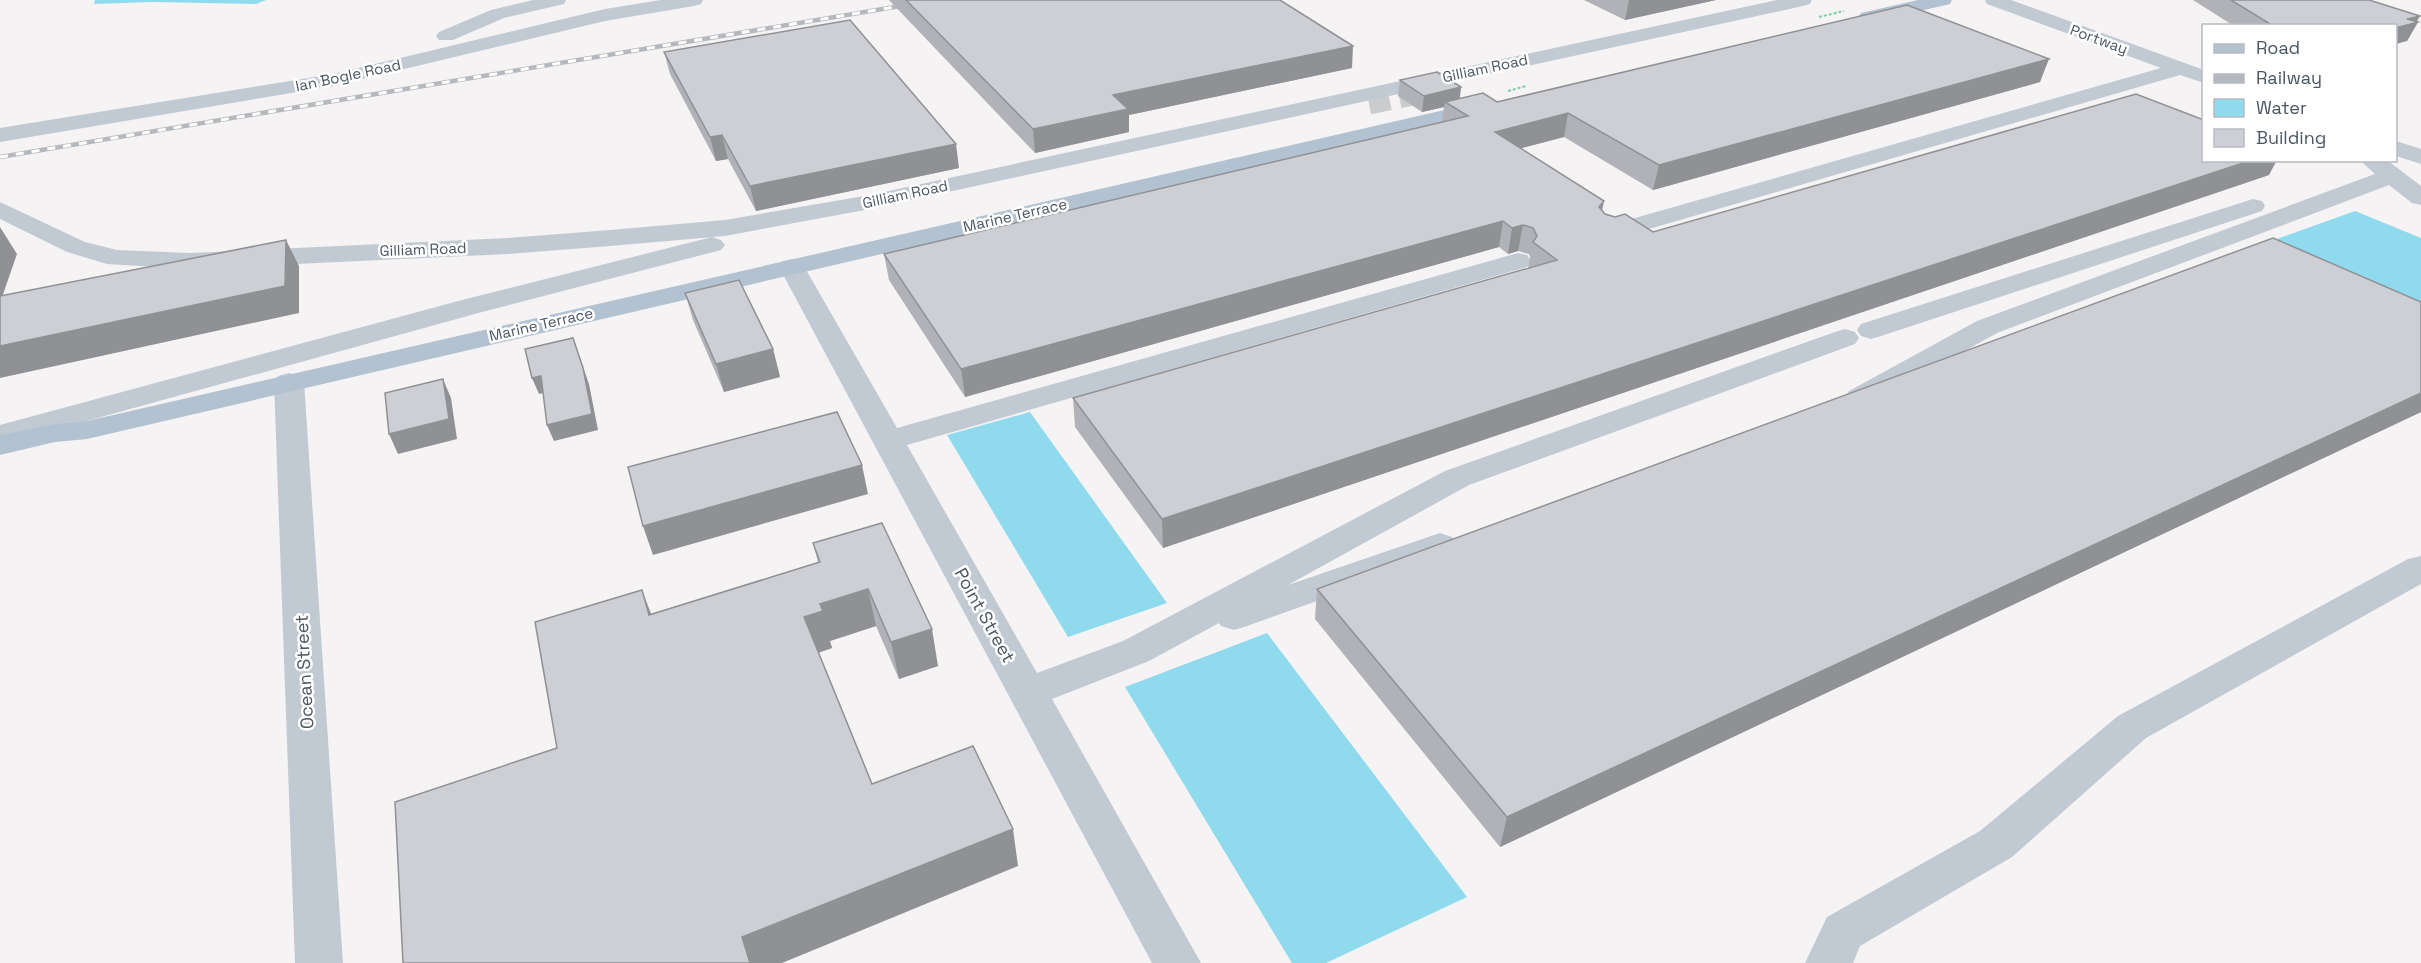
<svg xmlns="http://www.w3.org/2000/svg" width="2421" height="963" font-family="'Space Grotesk',sans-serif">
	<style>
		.water { fill: #90daee }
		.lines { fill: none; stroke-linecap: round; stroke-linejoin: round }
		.minor-tunnel { stroke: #caccce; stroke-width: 21; stroke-dasharray: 21 10; stroke-linecap: butt }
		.path { stroke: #7ad0a6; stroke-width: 2; stroke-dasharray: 3 2; stroke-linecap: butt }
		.minor { fill: #c1cad2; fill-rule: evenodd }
		.major { fill: #b3c2d1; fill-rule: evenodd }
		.rail-casing { stroke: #b5b8bd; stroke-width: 4.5 }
		.rail { stroke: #fff; stroke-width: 3; stroke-dasharray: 8; stroke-linecap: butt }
		.wall { fill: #b0b2b7 }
		.shaded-wall { fill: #909195 }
		.building { fill: #cdcfd5; stroke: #909195; stroke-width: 1.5 }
		.labels { text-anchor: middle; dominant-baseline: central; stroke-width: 5; stroke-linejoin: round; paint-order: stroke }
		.far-street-label { font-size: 15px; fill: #4a5661; stroke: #fff }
		.street-label { font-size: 18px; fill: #4a5661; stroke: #fff }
	</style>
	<rect width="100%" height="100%" fill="#f5f3f3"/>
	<path class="water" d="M95 0H266L256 4 153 2 94 4Z
		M2355 211 2421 238V326L2249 249Z
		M1030 412 1167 603 1068 637 947 435Z
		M1267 633 1467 897 1326 963H1292L1125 687Z"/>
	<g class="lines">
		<path class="minor-tunnel" d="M1369 104 1437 90"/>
		<path class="path" d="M1819 17 1844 11
			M1508 91 1526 86"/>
		<path class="minor" d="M533 0H566L564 4 504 18 453 40H439L436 36 439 32 491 10Z
			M661 0H703L701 4 694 6 605 21 333 86 0 142V128L333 74 605 9Z
			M1777 0H1812L1810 4 1803 6 870 209 725 236 610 246 508 254 191 269 107 264 67 252 0 219V202L85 242 117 250 191 253 508 238 610 230 725 220 870 195Z
			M1985 0H2011L2204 70V83L2180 75 1618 238 1609 241 1600 238 1596 233 1600 228 2161 68 1987 4Z
			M2396 141 2421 149V164L2396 156Z
			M2365 160H2387L2421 186V205L2412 203 2389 185 1997 333 1871 403 1860 406 1849 403 1845 397 1849 391 1977 321 2375 174 2363 163Z
			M2253 199 2262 201 2265 206 2262 211 1881 336 1871 339 1861 336 1857 330 1861 324Z
			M712 237 721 240 725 245 721 250 482 312 0 445V425L462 300Z
			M1518 253 1527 255 1531 261 1527 267 907 445 1037 673 1123 641 1445 471 1835 332 1845 329 1855 332 1859 338 1855 344 1469 485 1288 585 1440 533 1452 537 1457 545 1452 553 1247 626 1234 630 1221 626 1219 623 1149 661 1052 699 1201 963H1152L779 267 783 261 792 259 801 261 897 428Z
			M289 373 300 376 304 382 343 963H295L274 382 278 376Z
			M2421 556V584L2146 738 2012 857 1860 946 1853 963H1805L1827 917 1980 831 2118 716 2408 559Z"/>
		<path class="major" d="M1918 0H1952L1950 4 1868 23 1861 21 1859 17 1861 13Z
			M1488 100 1496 101 1499 106 1496 111 87 439 55 442 0 455V435L55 424 87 421Z"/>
		<defs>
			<path id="rail" d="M0 157 936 0"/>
		</defs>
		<use href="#rail" class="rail-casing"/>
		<use href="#rail" class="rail"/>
	</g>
	<path class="wall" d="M889 0H1280L1352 68 1129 115V132L1035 153Z
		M1584 0H1716L1625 20Z
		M2193 0H2369L2418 22 2407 41 2396 26H2234Z
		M664 52 959 168 756 211 728 159 716 161 670 74Z
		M1400 80 1461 87 1460 98 1497 102 2040 82 1653 190 1564 137 1521 148 1602 211 1605 214 1653 232 2269 175 1163 548 1075 427 1073 398 1528 268 1530 257 1529 254 1518 251 1508 254 1499 247 965 397 889 280 884 254 1442 122 1444 107 1422 112 1398 96Z
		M685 293 773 349 780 377 724 392 693 320Z
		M2421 302V412L1500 847 1315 619 1317 589Z
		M882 523 938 666 899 679 876 626 830 641 832 648 818 653 872 784 1018 866 557 748 651 614 818 562 813 543Z"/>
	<path class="shaded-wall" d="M1629 0H1716L1625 20Z
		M2420 16 2416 23 2418 22 2407 41 2396 44V28L2407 19Z
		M1353 46 1352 68 1129 115V132L1035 153 1033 129 1113 95Z
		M2049 59 2040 82 1653 190 1659 165Z
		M1461 87 1459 103 1445 102 1444 107 1422 112 1424 96Z
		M1568 113 1564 137 1492 156 1495 132Z
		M722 135 728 159 716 161 710 137Z
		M956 144 959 168 756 211 750 186Z
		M2252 160H2277L2269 175 1163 548 1162 519Z
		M1604 201 1599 226V207Z
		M1503 221 1499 247 965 397 961 369Z
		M1523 225 1518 251 1508 254 1512 228Z
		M0 227 17 254 0 303Z
		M286 240 299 266V313L0 378V346Z
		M573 338 589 384 598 430 554 441 547 425Z
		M773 349 780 377 724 392 716 364Z
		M541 376 547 392 539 394 532 378Z
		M443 379 451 398 457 439 398 454 389 434Z
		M2421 393V412L1500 847 1507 817Z
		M862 465 868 494 653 555 643 526Z
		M868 589 876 626 830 641 832 648 814 654 804 617 820 604Z
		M642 590 656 627 649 615Z
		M932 629 938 666 899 679 891 642Z
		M1013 829 1018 866 782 963H750L742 937Z"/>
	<path class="building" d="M906 0H1280L1353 46 1113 95 1128 109 1033 129Z
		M2231 0H2369L2420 16 2407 19 2418 22 2396 28V26H2280L2270 24Z
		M1907 5 2049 59 1659 165 1568 113 1495 132 1604 201 1599 207 1605 214 1615 217 1625 214 1653 232 2136 94 2204 120V160H2252L1162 519 1073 398 1557 260 1533 242 1537 236 1533 228 1523 225 1512 228 1503 221 961 369 884 254 1468 116 1445 102 1483 93 1497 102Z
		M850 20 956 144 750 186 722 135 710 137 664 52Z
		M1437 72 1461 87 1424 96 1400 80Z
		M2273 238 2421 302V393L1507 817 1317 589Z
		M286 240 285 286 0 346V296Z
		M739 280 773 349 716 364 685 293Z
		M573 338 583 368 592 414 547 425 541 376 532 378 525 349Z
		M443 379 449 419 389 434 385 393Z
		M837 412 862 465 643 526 628 467Z
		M882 523 932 629 891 642 868 589 820 604 823 611 804 617 872 784 973 746 1013 829 742 937 750 963H403L395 802 557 748 535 622 642 590 649 615 820 562 813 543Z"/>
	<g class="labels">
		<g class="far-street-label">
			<text transform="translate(2099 39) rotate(20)">Portway</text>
			<text transform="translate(1485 68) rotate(-12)">Gilliam Road</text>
			<text transform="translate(348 75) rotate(-12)">Ian Bogle Road</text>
			<text transform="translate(905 194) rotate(-12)">Gilliam Road</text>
			<text transform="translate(1015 215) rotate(-13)">Marine Terrace</text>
			<text transform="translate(423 249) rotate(-2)">Gilliam Road</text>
			<text transform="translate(541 324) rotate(-13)">Marine Terrace</text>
		</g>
		<g class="street-label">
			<text transform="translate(985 615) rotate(61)">Point Street</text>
			<text transform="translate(304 672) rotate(-93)">Ocean Street</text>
		</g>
	</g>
	<rect x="2202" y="24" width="195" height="138" fill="#ffffff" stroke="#b7bbc0" stroke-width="1.5"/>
	<rect x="2214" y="44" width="30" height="9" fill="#b3c2d1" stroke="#b7bbc0" stroke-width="1.5"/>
	<text x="2256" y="54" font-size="18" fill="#4a5661">Road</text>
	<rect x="2214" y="74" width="30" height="9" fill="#b5b8bd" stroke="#b7bbc0" stroke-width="1.5"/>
	<text x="2256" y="84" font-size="18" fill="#4a5661">Railway</text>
	<rect x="2214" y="99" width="30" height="18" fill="#90daee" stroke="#b7bbc0" stroke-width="1.5"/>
	<text x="2256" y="114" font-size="18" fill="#4a5661">Water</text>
	<rect x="2214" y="129" width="30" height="18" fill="#cdcfd5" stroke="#b7bbc0" stroke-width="1.5"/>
	<text x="2256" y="144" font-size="18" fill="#4a5661">Building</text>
</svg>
